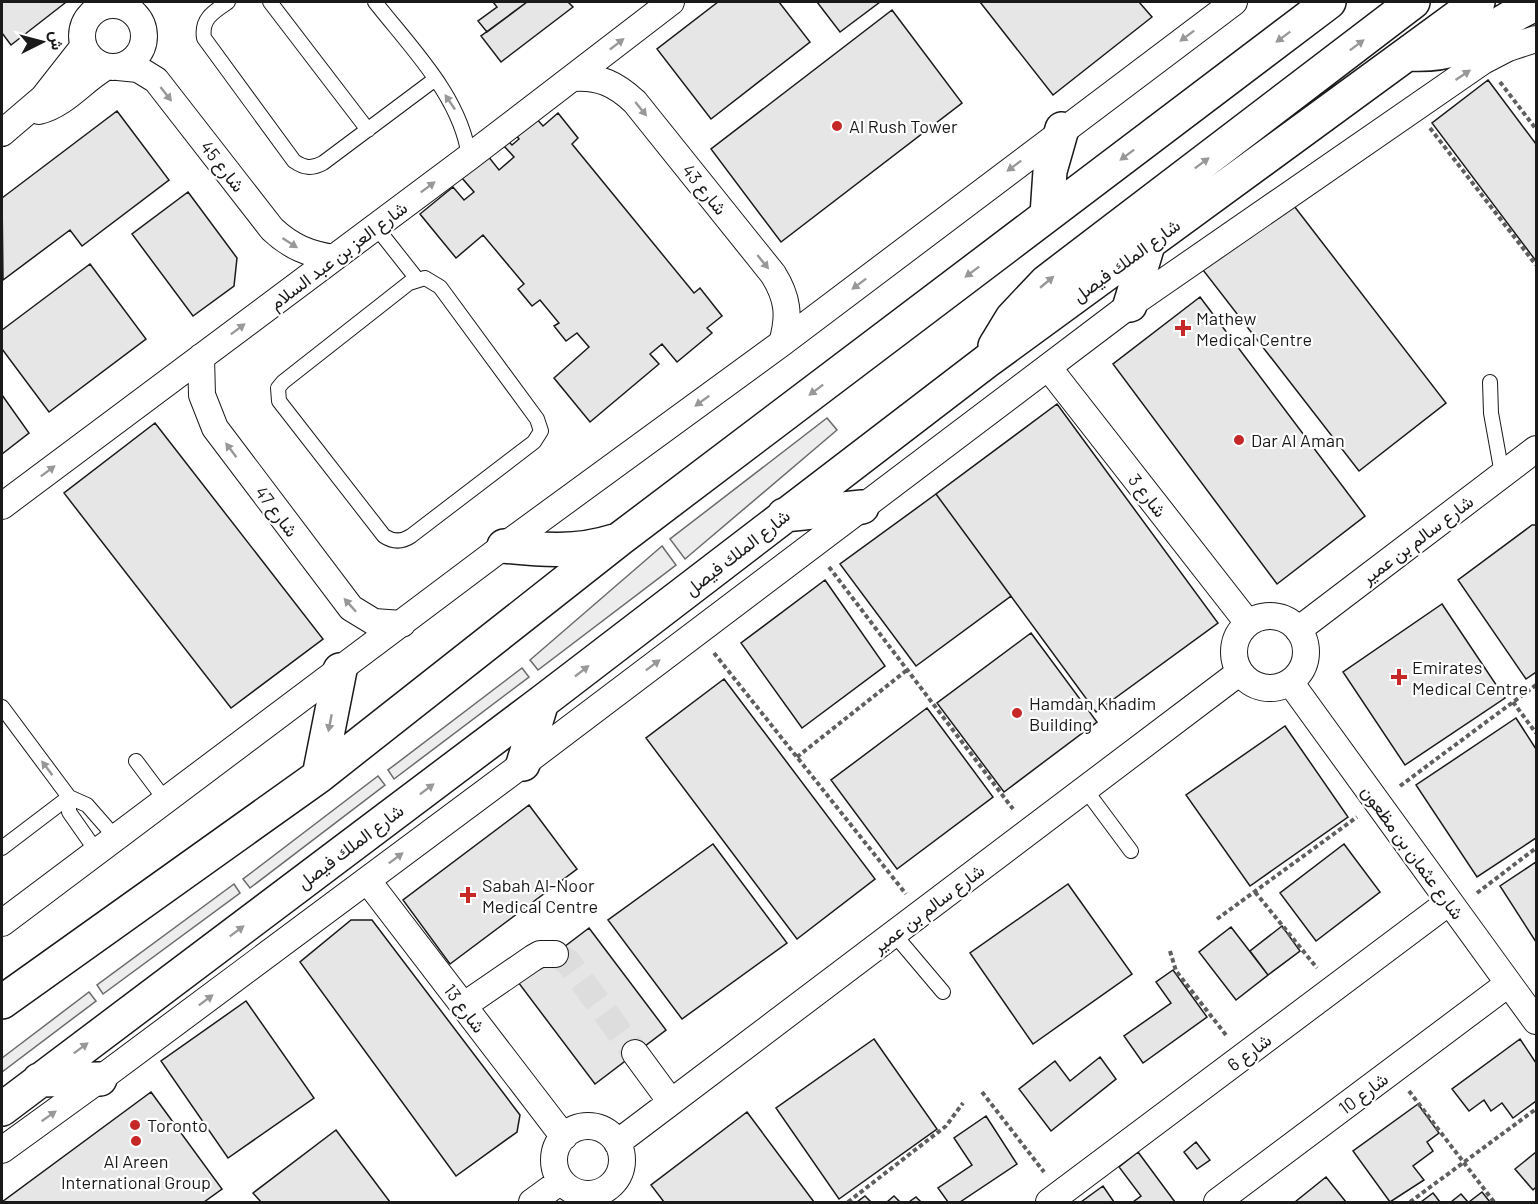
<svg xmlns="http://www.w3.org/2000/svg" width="1538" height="1204" font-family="Barlow,Vazirmatn,sans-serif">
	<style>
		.built { fill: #ededed; stroke: #6a6a6a; stroke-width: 1.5 }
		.building { fill: #e6e6e6; stroke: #1a1a1a; stroke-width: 1.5 }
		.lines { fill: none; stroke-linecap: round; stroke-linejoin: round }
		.street-tunnel { stroke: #ddd; stroke-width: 26; stroke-dasharray: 26 13; stroke-linecap: butt }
		.lane-casing { stroke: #1a1a1a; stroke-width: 16 }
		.street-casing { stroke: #1a1a1a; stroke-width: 28 }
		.primary-casing { stroke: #1a1a1a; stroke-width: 36 }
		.path { stroke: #5f5f5f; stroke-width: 4; stroke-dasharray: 4.5 3; stroke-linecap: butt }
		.lane { stroke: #fff; stroke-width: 14 }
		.street { stroke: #fff; stroke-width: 26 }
		.primary { stroke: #fff; stroke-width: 33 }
		.oneway { fill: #989898 }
		.poi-dot { fill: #c62828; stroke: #fff; stroke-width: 2 }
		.labels { text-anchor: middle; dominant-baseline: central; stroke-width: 4.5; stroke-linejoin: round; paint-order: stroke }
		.poi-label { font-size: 18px; fill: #1a1a1a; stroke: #fff; text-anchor: start }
		.street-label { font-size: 18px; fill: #1a1a1a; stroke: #fff }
	</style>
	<rect width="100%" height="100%" fill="#fff"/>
	<path class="built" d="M827 418 837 430 685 559 670 539Z
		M662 546 676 565 538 670 530 660Z
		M522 668 529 677 394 779 388 770Z
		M378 776 385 785 250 888 243 879Z
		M234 884 240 893 103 994 97 985Z
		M89 992 96 1001 2 1072V1058Z"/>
	<path class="building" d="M2 2H63L65 3 11 45 2 33Z
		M493 2H527L487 32 478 21 497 7Z
		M527 2H568L573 7 501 62 481 36Z
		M718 2H779L810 42 711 119 657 49Z
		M817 2H880L840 32Z
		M980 2H1139L1152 17 1053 95Z
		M892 10 962 103 781 242 711 149Z
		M1488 80 1536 144V261L1432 123Z
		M117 111 169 180 82 246 70 230 3 280 2 198Z
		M558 113 578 138 572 144 694 293 700 288 722 316 707 328 712 333 677 362 662 344 650 354 659 364 590 422 554 378 589 347 577 333 566 341 554 326 559 323 540 300 532 306 518 289 524 284 483 235 456 258 420 214 453 187 464 200 474 192 462 178 488 156 499 170 514 157 504 146 509 142 512 145 519 139 516 135 536 118 543 126Z
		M188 192 237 258 234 286 193 316 132 234Z
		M1291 202 1446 403 1359 471 1203 270Z
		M90 264 146 339 49 412 2 349V330Z
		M1200 297 1365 516 1277 584 1113 364Z
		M2 395 29 433 2 454Z
		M1057 404 1218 623 1096 712 936 494Z
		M155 423 323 639 231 708 64 493Z
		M936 494 1011 596 916 666 840 564Z
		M1532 525H1536V672L1526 679 1458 580Z
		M825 580 885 666 802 728 741 643Z
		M1442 604 1505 698 1405 765 1343 672Z
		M1031 633 1097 722 1004 792 937 703Z
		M724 679 875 879 797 939 646 738Z
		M927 708 993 797 897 869 831 780Z
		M1516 718 1536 749V838L1477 877 1416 785Z
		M1285 726 1348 817 1250 886 1186 795Z
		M529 805 577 869 450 964 403 900Z
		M713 844 787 943 682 1019 608 920Z
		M1344 844 1380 892 1316 941 1280 893Z
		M1536 862V942L1500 886Z
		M1068 884 1132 974 1033 1044 970 953Z
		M351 920H372L520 1115 517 1132 456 1176 300 962Z
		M1282 926 1300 951 1268 975 1250 951Z
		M1231 927 1268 975 1236 1000 1199 952Z
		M589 928 666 1030 595 1084 518 982Z
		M1173 970 1207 1017 1143 1063 1124 1036 1171 1003 1156 982Z
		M246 1001 314 1098 228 1158 161 1061Z
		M874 1039 937 1129 839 1199 776 1108Z
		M1520 1039 1536 1063V1101L1513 1118 1502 1103 1491 1111 1484 1100 1469 1111 1452 1089Z
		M1100 1057 1116 1079 1051 1131 1019 1089 1055 1061 1070 1081Z
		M151 1092 222 1189 204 1202H2Z
		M1418 1104 1439 1133 1427 1142 1433 1151 1413 1166 1424 1180 1390 1202 1353 1151Z
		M747 1112 814 1202H664L651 1185Z
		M986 1116 1017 1164 960 1202H948L938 1188 972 1165 954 1138Z
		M336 1130 390 1202H261L253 1193Z
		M1196 1142 1210 1160 1197 1169 1184 1152Z
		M1138 1152 1175 1202H1133L1141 1196 1119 1167Z
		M1536 1152V1187L1533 1190 1515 1169Z
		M1326 1177 1346 1202H1295Z
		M1103 1186 1114 1202H1081Z
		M1482 1192 1490 1202H1469Z
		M1433 1193 1440 1202H1421Z
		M1461 1194 1468 1202H1451Z
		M865 1196 871 1202H857Z
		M894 1196 900 1202H887Z
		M916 1197 921 1202H909Z"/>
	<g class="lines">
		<path class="street-tunnel" d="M555 954 568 962 635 1053"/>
		<defs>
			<path id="lane" d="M228 2C213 12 201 19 204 38L294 161C304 168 312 169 323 163L434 80
				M270 2 368 130
				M375 2C411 48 461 97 469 157
				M376 227 417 279
				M425 278 440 287 537 419 541 431 534 442 411 536C402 542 393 542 384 536L279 401 278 388 283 382 409 283Z
				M1490 382 1491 413 1502 474
				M2 707 69 797 2 848
				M136 761 166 801
				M1085 789 1131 851
				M97 852 69 812V797L87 805 116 838
				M894 934 943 992"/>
			<path id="street" d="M82 36a31 31 0 1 1 62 0a31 31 0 1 1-62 0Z
				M118 67 138 69 156 80 272 229C291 247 309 254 334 258
				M573 78C599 76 616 84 635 102L773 274C788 298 790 316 782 343
				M39 111C66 104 83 80 106 67
				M2 133 43 98 83 47
				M201 357 202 395 215 428 351 608 374 622 402 624
				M1048 367 1248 623
				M2 506 469 157 671 2
				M1234 652a36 36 0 1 1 72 0a36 36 0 1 1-72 0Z
				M1298 630 1536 449
				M1290 682 1536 1021
				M367 880 564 1137
				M2 923 504 546 782 343 1234 2
				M463 1006 533 958 540 954H555
				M635 1053 671 1102
				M554 1160a34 34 0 1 1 68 0a34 34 0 1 1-68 0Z
				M617 1143 1240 672
				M2 1150 100 1079 523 764 1130 305 1483 61 1508 48 1536 39
				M532 1202 561 1181
				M1049 1202 1449 902
				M1217 1202 1508 984"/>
			<path id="primary" d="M1409 54C1471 58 1485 26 1536 4
				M1047 215 1050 171 1062 129
				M1130 305 1148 245
				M995 346 1012 318 1046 282 1413 2
				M784 515 862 507
				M504 546C541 550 577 553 614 541
				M523 764 542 702
				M319 776 340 670
				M2 1002 319 776 621 538 1329 2
				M39 1080 100 1079
				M2 1109 542 702 987 361 1478 2"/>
		</defs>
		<use href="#lane" class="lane-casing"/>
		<use href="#street" class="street-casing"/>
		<use href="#primary" class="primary-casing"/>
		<path class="path" d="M1500 82 1536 129
			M1430 128 1536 265
			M829 567 1013 809
			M714 653 906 894
			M1513 702 1536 733
			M797 757 907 670
			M1400 786 1536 685
			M1255 892 1317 968
			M1477 893 1536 848
			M1217 919 1357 817
			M1170 951 1176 971 1226 1035
			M1409 1091 1494 1202
			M982 1092 1044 1172
			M848 1202 946 1126 963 1103
			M1410 1202 1536 1109"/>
		<use href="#lane" class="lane"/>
		<use href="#street" class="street"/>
		<use href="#primary" class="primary"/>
	</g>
	<defs><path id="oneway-solid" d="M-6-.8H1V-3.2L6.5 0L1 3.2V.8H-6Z" transform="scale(1.5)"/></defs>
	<g class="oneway">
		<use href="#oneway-solid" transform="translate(1187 36) rotate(143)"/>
		<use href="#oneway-solid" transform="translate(1283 37) rotate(143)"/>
		<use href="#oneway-solid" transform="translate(617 44) rotate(-38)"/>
		<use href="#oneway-solid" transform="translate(1357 45) rotate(-37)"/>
		<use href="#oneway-solid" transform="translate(1463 75) rotate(-34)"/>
		<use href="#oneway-solid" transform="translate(166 94) rotate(52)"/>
		<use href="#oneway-solid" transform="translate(450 102) rotate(-124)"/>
		<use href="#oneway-solid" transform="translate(641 109) rotate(51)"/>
		<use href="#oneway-solid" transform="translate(1127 155) rotate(143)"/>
		<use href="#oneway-solid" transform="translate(1202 163) rotate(-37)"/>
		<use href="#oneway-solid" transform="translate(1014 166) rotate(143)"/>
		<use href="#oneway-solid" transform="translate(428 187) rotate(-37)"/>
		<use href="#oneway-solid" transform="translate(290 243) rotate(33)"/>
		<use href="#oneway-solid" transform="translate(763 262) rotate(51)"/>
		<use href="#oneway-solid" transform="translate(972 272) rotate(143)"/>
		<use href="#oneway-solid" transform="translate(1047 282) rotate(-40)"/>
		<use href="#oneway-solid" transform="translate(859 284) rotate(143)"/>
		<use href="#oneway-solid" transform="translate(238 329) rotate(-37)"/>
		<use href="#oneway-solid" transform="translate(816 390) rotate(143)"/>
		<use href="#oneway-solid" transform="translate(702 401) rotate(144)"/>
		<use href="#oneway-solid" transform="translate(231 450) rotate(-127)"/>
		<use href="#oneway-solid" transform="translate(48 471) rotate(-37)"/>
		<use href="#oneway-solid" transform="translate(350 605) rotate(-132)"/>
		<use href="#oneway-solid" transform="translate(653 665) rotate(-37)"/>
		<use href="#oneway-solid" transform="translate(582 671) rotate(-38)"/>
		<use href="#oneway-solid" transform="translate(330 723) rotate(101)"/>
		<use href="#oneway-solid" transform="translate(47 768) rotate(-127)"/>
		<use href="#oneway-solid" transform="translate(427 789) rotate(-37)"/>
		<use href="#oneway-solid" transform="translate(396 858) rotate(-37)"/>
		<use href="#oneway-solid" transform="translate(237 931) rotate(-37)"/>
		<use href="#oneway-solid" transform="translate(206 1000) rotate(-37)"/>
		<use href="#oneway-solid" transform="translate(81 1048) rotate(-37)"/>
		<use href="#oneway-solid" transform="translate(49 1116) rotate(-35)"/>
	</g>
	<g class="poi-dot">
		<circle cx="837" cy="126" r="6"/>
		<path d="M1180 319h6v6h6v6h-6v6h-6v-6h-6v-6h6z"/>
		<circle cx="1239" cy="440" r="6"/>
		<path d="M1396 668h6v6h6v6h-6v6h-6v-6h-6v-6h6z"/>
		<circle cx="1017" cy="713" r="6"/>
		<path d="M465 886h6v6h6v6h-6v6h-6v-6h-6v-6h6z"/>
		<circle cx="135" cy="1125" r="6"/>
		<circle cx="136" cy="1141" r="6"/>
	</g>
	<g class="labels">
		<g class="poi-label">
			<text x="849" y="126">Al Rush Tower</text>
			<text x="1196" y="318">Mathew<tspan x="1196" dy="21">Medical Centre</tspan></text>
			<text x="1251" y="440">Dar Al Aman</text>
			<text x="1412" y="667">Emirates<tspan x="1412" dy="21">Medical Centre</tspan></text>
			<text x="1029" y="703">Hamdan Khadim<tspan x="1029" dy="21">Building</tspan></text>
			<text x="482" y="885">Sabah Al-Noor<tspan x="482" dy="21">Medical Centre</tspan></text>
			<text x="147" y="1125">Toronto</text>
			<text x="136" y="1161" text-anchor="middle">Al Areen<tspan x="136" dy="21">International Group</tspan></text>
		</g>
		<g class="street-label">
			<text transform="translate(223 166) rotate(52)">شارع 45</text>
			<text transform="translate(705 189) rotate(51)">شارع 43</text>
			<text transform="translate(338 255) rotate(-37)">شارع العز بن عبد السلام</text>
			<text transform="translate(1126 260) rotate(-36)">شارع الملك فيصل</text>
			<text transform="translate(1148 495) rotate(52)">شارع 3</text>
			<text transform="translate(277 511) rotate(53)">شارع 47</text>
			<text transform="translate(1417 539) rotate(-37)">شارع سالم بن عمير</text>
			<text transform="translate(737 552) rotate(-38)">شارع الملك فيصل</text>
			<text transform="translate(350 846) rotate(-37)">شارع الملك فيصل</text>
			<text transform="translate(1413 852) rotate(54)">شارع عثمان بن مظعون</text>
			<text transform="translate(928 908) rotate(-37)">شارع سالم بن عمير</text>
			<text transform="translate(465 1008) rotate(53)">شارع 13</text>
			<text transform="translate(1249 1052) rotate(-37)">شارع 6</text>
			<text transform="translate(1363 1093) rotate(-37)">شارع 10</text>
		</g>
	</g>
	<rect width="1538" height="1204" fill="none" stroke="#1a1a1a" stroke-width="6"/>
	<g transform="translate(42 42) rotate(84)" stroke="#ffffff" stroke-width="4.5" paint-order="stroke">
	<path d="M0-4.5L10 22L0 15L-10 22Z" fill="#1a1a1a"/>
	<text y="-9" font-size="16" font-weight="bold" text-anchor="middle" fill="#1a1a1a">ش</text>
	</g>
</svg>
